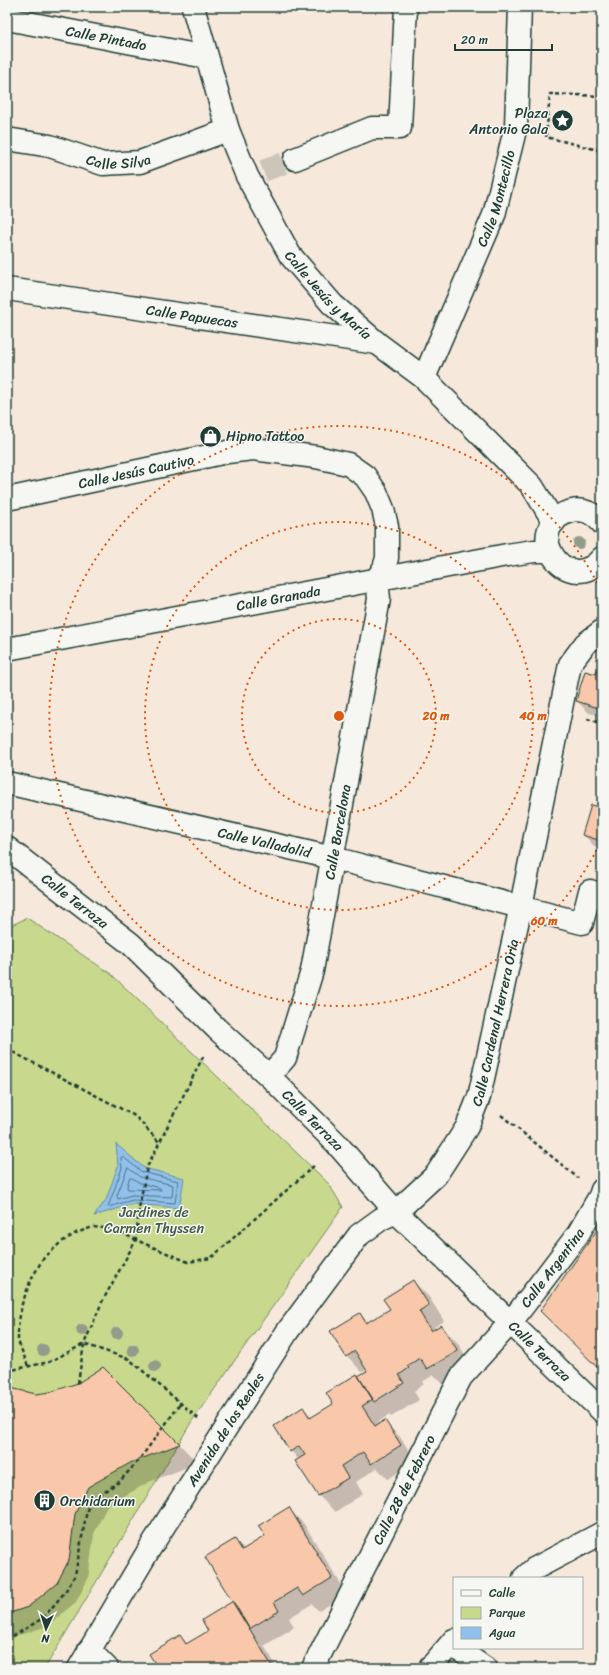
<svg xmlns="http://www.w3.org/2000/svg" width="609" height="1675" font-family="Sriracha,sans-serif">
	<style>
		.green { fill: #c8d98d; stroke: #748b60 }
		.water { fill: #91c0ec; stroke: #638ca2 }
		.shadow { fill: #0003 }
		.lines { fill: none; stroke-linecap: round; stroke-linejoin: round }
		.shore { stroke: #4d717e; stroke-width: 1 }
		.building { fill: #f9c7aa; stroke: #1f3d34 }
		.street-tunnel { stroke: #ccc6ba; stroke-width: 22; stroke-dasharray: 22 11; stroke-linecap: butt }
		.street-casing { stroke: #1f3d34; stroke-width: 25 }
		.path { stroke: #1f3d34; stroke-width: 2.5; stroke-dasharray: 4 3; stroke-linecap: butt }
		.street { stroke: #f6f6f2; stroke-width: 22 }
		.tree { fill: #939b8a }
		.ring { fill: none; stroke: #de580e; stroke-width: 2; stroke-dasharray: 2 4 }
		.labels { text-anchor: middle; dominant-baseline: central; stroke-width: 3; stroke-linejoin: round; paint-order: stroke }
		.street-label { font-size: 14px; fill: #1f3d34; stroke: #f6f6f2 }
		.poi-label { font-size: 14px; fill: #1f3d34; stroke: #f6f6f2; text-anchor: start }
		.park-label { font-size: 14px; fill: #415c46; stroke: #f6f6f2 }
		.centre { fill: #de580e; stroke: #f6f6f2; stroke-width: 2 }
		.ring-label { font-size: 12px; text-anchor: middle; font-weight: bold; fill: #de580e; stroke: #f6f6f2; stroke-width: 3; stroke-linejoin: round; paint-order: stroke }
	</style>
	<rect width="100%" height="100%" fill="#f7e8dc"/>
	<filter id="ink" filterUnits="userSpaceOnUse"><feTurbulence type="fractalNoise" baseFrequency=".025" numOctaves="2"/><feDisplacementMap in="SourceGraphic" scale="8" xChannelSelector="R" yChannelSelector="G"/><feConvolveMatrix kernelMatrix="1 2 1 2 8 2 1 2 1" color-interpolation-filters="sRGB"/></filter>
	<g filter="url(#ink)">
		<path class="green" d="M27 918 111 974 328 1183 343 1207 192 1421 45 1668H7V927Z"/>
		<path class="water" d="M116 1144 144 1168 184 1178 179 1208 133 1204 94 1216 106 1200 118 1166Z"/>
		<path class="shadow" d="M602 670V716L589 713 577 701Z
			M602 809V848L594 846 583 834Z
			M413 1281 429 1297 444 1321 434 1327 435 1330 441 1326 457 1342 473 1367 444 1385 434 1375 422 1382 424 1384 414 1391 419 1400 391 1417 389 1415 378 1422 379 1424 384 1421 400 1437 416 1461 388 1479 377 1468 356 1482 363 1494 335 1512 319 1496 296 1461 299 1460 291 1451 303 1408 313 1418 334 1404 359 1377 369 1371 368 1369 362 1372 347 1356 360 1314 369 1323 391 1310Z
			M103 1368 198 1463 149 1482 107 1506 94 1534 88 1579 76 1602 47 1626 24 1634 7 1636V1390L35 1395 50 1393 78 1384Z
			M289 1509 304 1524 347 1594 319 1611 312 1604 289 1618 294 1627 264 1646 278 1668H159L180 1636 188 1644 210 1631 234 1602 235 1540 245 1550 266 1537Z"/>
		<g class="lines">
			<path class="shore" d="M123 1157 142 1172 178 1181 175 1203 133 1200 108 1207 122 1168 121 1158Z
				M128 1168 140 1177 173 1185 172 1197 132 1195 118 1199 117 1196Z
				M132 1178 140 1183 160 1188 161 1190 128 1189 127 1187 129 1179Z"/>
		</g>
		<path class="building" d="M598 667 602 669V709L576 701 585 671 596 674Z
			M591 805 602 807V841L582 835Z
			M602 1223V1372L540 1311Z
			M413 1280 429 1305 419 1311 431 1331 441 1325 458 1351 427 1369 420 1358 407 1366 409 1368 399 1375 404 1383 374 1402 358 1376 367 1371 355 1351 346 1357 330 1331 360 1313 366 1323 390 1309 383 1299Z
			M103 1367 180 1444 130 1463 88 1487 75 1514 69 1560 57 1583 28 1607 7 1614V1389H15L36 1394 50 1392 78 1383Z
			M357 1374 373 1399 362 1406 375 1426 385 1420 401 1445 371 1464 363 1452 341 1466 348 1478 318 1496 295 1461 305 1455 299 1446 290 1452 274 1426 303 1407 310 1418 333 1404 326 1393Z
			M289 1507 332 1578 303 1596 297 1588 274 1602 279 1611 249 1629 205 1557 235 1539 242 1550 265 1536 258 1526Z
			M233 1601 273 1668H158L149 1654 180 1635 186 1644 208 1631 202 1620Z"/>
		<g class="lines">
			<path class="street-tunnel" d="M263 171 295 159"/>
			<defs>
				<g id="street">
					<path id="s1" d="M193 7 228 130 247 176 290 255 332 304 377 343 424 378 532 486 554 522"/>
					<path id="s2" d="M7 19 206 57"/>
					<path id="s3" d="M7 139 50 146 103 164 140 162 228 130"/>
					<path d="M295 159 372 128H400L406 7"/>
					<path id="s4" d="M7 289 377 343"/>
					<path id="s5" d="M424 378 494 215 516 126 520 7"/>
					<path id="s6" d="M7 499 227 452 253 449 316 457 348 464 365 476 376 492 383 509 387 526V558L384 568 377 579 379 599 312 971 285 1058 269 1076"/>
					<path d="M602 523C595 514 583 508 572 511 518 524 565 601 602 558"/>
					<path id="s7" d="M7 649 507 555 534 551H550"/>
					<path id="s8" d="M7 783 333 858 582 923 590 891 602 895"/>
					<path id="s9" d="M7 848 131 944 217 1029 269 1076 336 1143 396 1212 602 1411"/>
					<path d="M524 1578 534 1569 602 1533"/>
					<path d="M456 1648 485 1668"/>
					<path d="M89 1650 107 1668"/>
					<path id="s10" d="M79 1668 150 1548 287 1332 359 1235 381 1219 396 1212 436 1175 467 1127 479 1097 521 906 570 664 585 644 602 631"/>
					<path id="s11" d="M313 1668 461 1377 511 1322 578 1234 600 1196 602 1190"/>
					<path d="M430 1668 454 1640"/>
				</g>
			</defs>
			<use href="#street" class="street-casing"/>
			<path class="path" d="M602 96 550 94 546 137 602 151
				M587 719 602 723
				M7 1049 135 1116 159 1142
				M501 1115 578 1178
				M28 1366 18 1341V1327L22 1304 30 1282 42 1260 60 1243 76 1233 93 1227 114 1229 136 1240 188 1262 211 1258 316 1164
				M7 1371 49 1362 84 1344 129 1359 199 1419
				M78 1383 84 1344 102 1302 136 1240 139 1208 147 1167 204 1055
				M7 1640 43 1618 65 1592 75 1575 87 1510 92 1499 119 1482 139 1460 181 1403"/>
			<use href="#street" class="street"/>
		</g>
		<g class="tree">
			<circle cx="579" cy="543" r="6"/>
			<circle cx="82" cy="1330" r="6"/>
			<circle cx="117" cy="1333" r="6"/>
			<circle cx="43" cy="1350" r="6"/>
			<circle cx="133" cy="1350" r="6"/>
			<circle cx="155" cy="1366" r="6"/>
		</g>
	</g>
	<g class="ring">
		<circle cx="339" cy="716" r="97"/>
		<circle cx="339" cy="716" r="194"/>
		<path d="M602 839A290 290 0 1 1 602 593"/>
	</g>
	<defs>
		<symbol id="sight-disc" viewBox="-11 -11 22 22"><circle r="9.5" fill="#1f3d34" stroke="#f6f6f2"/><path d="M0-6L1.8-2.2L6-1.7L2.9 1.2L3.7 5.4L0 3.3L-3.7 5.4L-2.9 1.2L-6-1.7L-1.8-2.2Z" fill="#fff"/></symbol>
		<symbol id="shop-disc" viewBox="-11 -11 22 22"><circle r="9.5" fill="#1f3d34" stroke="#f6f6f2"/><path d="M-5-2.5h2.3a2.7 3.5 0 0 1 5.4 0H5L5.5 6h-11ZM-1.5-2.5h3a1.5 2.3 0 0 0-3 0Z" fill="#fff"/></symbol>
		<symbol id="building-disc" viewBox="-11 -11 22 22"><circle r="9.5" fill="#1f3d34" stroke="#f6f6f2"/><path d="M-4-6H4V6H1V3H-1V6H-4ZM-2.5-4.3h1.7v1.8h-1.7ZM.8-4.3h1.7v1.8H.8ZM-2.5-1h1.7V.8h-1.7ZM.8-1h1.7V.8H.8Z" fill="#fff"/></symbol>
	</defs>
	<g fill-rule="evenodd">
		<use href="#sight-disc" x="550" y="108" width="25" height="25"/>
		<use href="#shop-disc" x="198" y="424" width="25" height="25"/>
		<use href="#building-disc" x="32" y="1488" width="25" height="25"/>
	</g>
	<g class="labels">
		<g class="street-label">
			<text stroke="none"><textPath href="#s2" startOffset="101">Calle Pintado</textPath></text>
			<text stroke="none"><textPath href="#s3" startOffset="115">Calle Silva</textPath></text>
			<text stroke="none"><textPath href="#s5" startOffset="194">Calle Montecillo</textPath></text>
			<text stroke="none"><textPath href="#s1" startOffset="323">Calle Jesús y María</textPath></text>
			<text stroke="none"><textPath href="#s4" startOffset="187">Calle Papuecas</textPath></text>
			<text stroke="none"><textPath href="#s6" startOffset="132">Calle Jesús Cautivo</textPath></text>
			<text stroke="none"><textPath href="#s7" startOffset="276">Calle Granada</textPath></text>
			<text transform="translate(338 832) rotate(-80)">Calle Barcelona</text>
			<text stroke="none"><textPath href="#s8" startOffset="264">Calle Valladolid</textPath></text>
			<text stroke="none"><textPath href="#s9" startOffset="86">Calle Terraza</textPath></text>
			<text stroke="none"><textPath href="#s10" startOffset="780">Calle Cardenal Herrera Oria</textPath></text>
			<text stroke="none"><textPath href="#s9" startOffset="410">Calle Terraza</textPath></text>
			<text stroke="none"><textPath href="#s11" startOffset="469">Calle Argentina</textPath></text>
			<text stroke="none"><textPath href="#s9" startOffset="734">Calle Terraza</textPath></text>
			<text stroke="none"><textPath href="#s10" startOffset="280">Avenida de los Reales</textPath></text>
			<text stroke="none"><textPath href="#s11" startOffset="200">Calle 28 de Febrero</textPath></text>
		</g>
		<g class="poi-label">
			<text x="548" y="113" text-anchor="end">Plaza<tspan x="548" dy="16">Antonio Gala</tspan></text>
			<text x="226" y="436">Hipno Tattoo</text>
			<text x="60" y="1501">Orchidarium</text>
		</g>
		<g class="park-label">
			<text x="154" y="1212">Jardines de<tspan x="154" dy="16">Carmen Thyssen</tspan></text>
		</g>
	</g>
	<circle cx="339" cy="716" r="6" class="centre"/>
	<g class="ring-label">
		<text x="436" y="720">20 m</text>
		<text x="533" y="720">40 m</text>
		<text x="544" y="925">60 m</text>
	</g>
	<rect width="609" height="1675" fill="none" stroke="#f6f6f2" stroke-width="24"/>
	<rect x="12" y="12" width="585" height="1651" fill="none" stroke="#1f3d34" stroke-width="1.5" filter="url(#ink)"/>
	<rect x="453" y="1577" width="130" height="72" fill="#f6f6f2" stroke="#a0aca6"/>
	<rect x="461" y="1590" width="20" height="6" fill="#f6f6f2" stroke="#a0aca6"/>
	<text x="489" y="1597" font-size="12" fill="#1f3d34">Calle</text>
	<rect x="461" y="1607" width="20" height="12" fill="#c8d98d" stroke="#a0aca6"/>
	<text x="489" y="1617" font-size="12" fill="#1f3d34">Parque</text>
	<rect x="461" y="1627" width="20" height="12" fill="#91c0ec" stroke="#a0aca6"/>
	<text x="489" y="1637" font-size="12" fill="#1f3d34">Agua</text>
	<g transform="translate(46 1629) rotate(184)" stroke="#f6f6f2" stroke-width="3" paint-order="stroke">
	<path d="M0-3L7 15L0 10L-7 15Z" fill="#1f3d34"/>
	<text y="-6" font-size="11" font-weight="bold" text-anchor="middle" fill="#1f3d34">N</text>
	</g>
	<path d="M455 44v6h97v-6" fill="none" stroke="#1f3d34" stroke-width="2"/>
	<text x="461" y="44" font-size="12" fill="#1f3d34" stroke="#f6f6f2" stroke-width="3" paint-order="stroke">20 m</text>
</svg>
